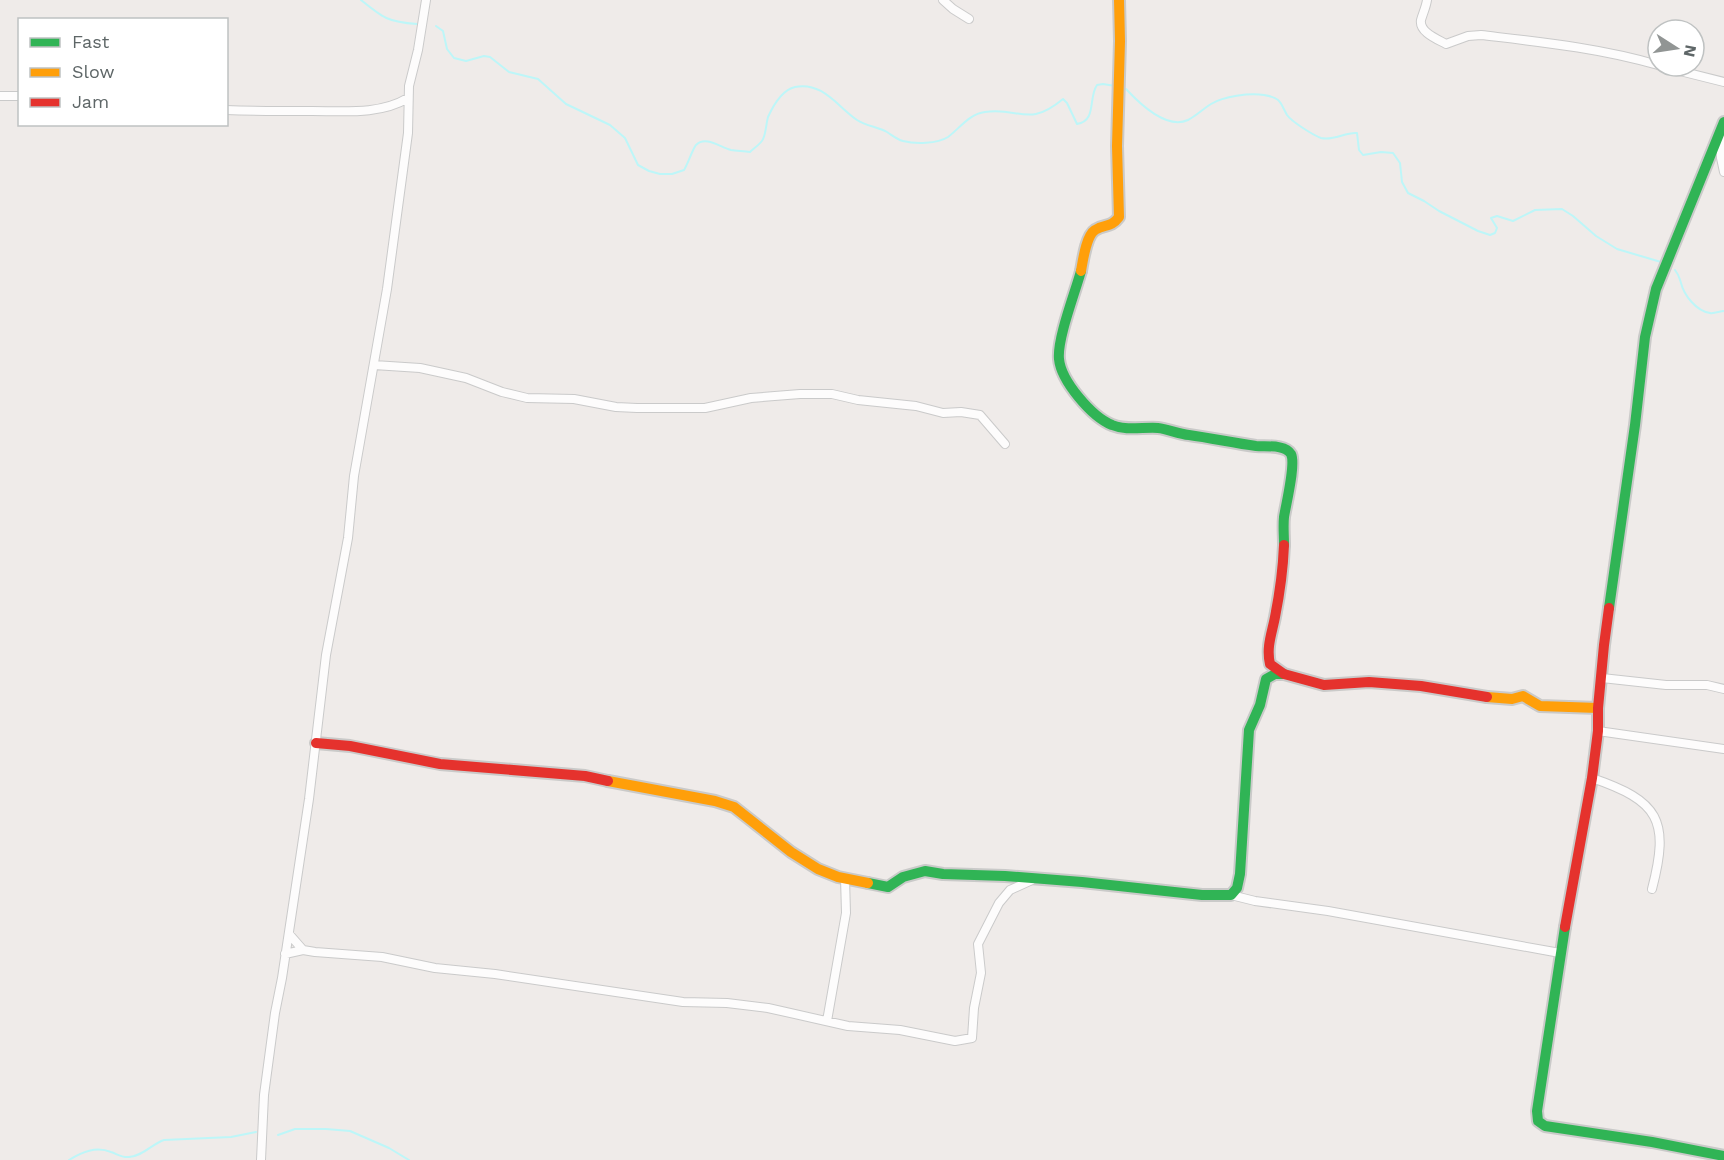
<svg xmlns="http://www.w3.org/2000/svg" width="1724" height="1160" font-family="'Work Sans',sans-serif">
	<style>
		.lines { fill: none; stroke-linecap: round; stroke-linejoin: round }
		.stream { stroke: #bdf6f8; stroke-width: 2 }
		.street-casing { stroke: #cacaca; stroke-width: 10 }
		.fast-casing { stroke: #cacac9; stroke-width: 14 }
		.slow-casing { stroke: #cacac9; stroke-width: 14 }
		.jam-casing { stroke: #cacac9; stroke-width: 14 }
		.street { stroke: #fdfcfc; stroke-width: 8 }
		.fast { stroke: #30b455; stroke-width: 10 }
		.slow { stroke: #ff9f0a; stroke-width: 10 }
		.jam { stroke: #e5322d; stroke-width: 10 }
	</style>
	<rect width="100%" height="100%" fill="#efebe9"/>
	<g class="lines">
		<path class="stream" d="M361 0C383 18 388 22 417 24
			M436 26 443 31 447 49 454 58 466 61 484 56 490 57 509 72 538 79 566 104 610 125 625 138 638 165 649 171 660 174H672L684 170C688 164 693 148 696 145 706 135 721 148 731 150 737 151 744 151 750 152 754 148 761 144 763 139 766 133 766 124 768 117 773 106 782 90 795 87 822 81 838 107 857 120 866 126 878 127 887 132 892 135 896 139 903 141 915 144 937 144 948 137 960 128 969 114 985 112 1020 107 1028 128 1063 99L1067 103 1077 124C1097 121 1088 98 1097 85L1103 84 1115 86
			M1126 89C1139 103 1166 130 1188 120 1196 116 1203 109 1211 104 1224 96 1249 93 1264 95 1282 98 1280 103 1287 115 1292 122 1313 135 1321 138 1334 141 1345 132 1357 133L1359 150 1363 155 1381 152 1393 153 1400 163 1402 182 1408 193 1424 201 1439 211 1478 231 1490 235 1495 233 1497 228 1491 218 1497 216 1513 221 1535 210 1562 209 1573 216 1596 236 1617 249 1661 262
			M1675 270C1679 275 1679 277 1681 283 1684 295 1696 311 1710 313 1714 314 1720 311 1724 311
			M278 1135 295 1129H326L350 1131 389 1148 409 1160
			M69 1160C82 1152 96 1146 111 1152 117 1154 122 1158 129 1157 143 1156 152 1144 164 1140L231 1137 256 1132"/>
		<defs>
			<path id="street" d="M943 0 953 9 969 19
				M1427 0C1426 7 1423 13 1421 20 1419 32 1437 39 1446 44L1468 36 1481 35C1540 42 1600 48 1658 65
				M1660 66 1724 82
				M0 96H20
				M226 110C255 111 283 111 312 111 343 111 380 115 408 98
				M1720 135 1721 158 1724 172
				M374 365 420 368 466 378 502 392 527 398 574 399 616 407 637 408H705L751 398 800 394H832L858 400 916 406 943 413 961 412 980 415 1005 444
				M1602 678 1666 685H1707L1724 689
				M1598 731 1724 749
				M1592 778C1659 801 1670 820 1652 889
				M1231 895 1255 901 1328 911 1560 953
				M289 934 303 950
				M285 954 303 950 315 952 382 957 435 968 495 974 683 1002 727 1003 768 1008 848 1026 900 1030 955 1041 972 1038 974 1008 981 973 978 944 999 903 1010 890 1032 880
				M827 1021 846 913 845 878
				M261 1160 264 1095 275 1013 282 978 309 799 326 655 348 538 354 476 387 289 408 133 409 86 418 50 426 0"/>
			<path id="fast" d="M1081 271C1075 293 1057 339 1059 359 1061 381 1092 417 1112 425 1126 431 1143 427 1158 428 1168 429 1178 434 1189 435 1211 438 1234 443 1256 446 1266 447 1285 444 1291 454 1296 464 1286 504 1284 517 1283 526 1284 535 1284 545
				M1609 608 1635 425 1645 337 1656 289 1724 122
				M868 883 888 887 903 877 925 871 943 874 1005 876 1082 882 1202 895H1231L1237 888 1240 874 1249 730 1260 705 1266 679 1275 674H1284
				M1565 927 1537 1111 1538 1121 1545 1126 1652 1142 1724 1156"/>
			<path id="slow" d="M1081 271C1083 260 1086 236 1095 230 1105 223 1110 229 1119 217L1117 146 1120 41 1119 0
				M1487 697 1512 699 1523 696 1540 706 1598 708
				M608 781 715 801 734 807 791 852 818 869 838 877 868 883"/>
			<path id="jam" d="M1284 545C1283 569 1280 592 1275 617 1272 633 1266 647 1270 664L1284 674 1324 685 1369 682 1421 686 1487 697
				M316 743 350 746 440 764 585 776 608 781
				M1565 927 1592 778 1598 731V708L1604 645 1609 608"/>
		</defs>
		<use href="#street" class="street-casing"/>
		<use href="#fast" class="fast-casing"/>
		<use href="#slow" class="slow-casing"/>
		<use href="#jam" class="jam-casing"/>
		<use href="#street" class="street"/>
		<use href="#fast" class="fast"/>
		<use href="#slow" class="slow"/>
		<use href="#jam" class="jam"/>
	</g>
	<rect x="18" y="18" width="210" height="108" fill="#ffffff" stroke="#bfc2c2" stroke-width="1.5"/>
	<rect x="30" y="38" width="30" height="9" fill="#30b455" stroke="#bfc2c2" stroke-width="1.5"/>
	<text x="72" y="48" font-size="18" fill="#5e6667">Fast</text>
	<rect x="30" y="68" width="30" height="9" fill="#ff9f0a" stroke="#bfc2c2" stroke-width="1.5"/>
	<text x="72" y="78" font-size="18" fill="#5e6667">Slow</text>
	<rect x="30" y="98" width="30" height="9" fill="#e5322d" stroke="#bfc2c2" stroke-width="1.5"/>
	<text x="72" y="108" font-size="18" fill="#5e6667">Jam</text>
	<g transform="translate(1676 48) rotate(102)"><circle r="28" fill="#ffffff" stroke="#bfc2c2" stroke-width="1.5"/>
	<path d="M0-4.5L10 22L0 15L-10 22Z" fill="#919594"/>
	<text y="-9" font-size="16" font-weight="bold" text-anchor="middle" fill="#5e6667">N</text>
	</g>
</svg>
